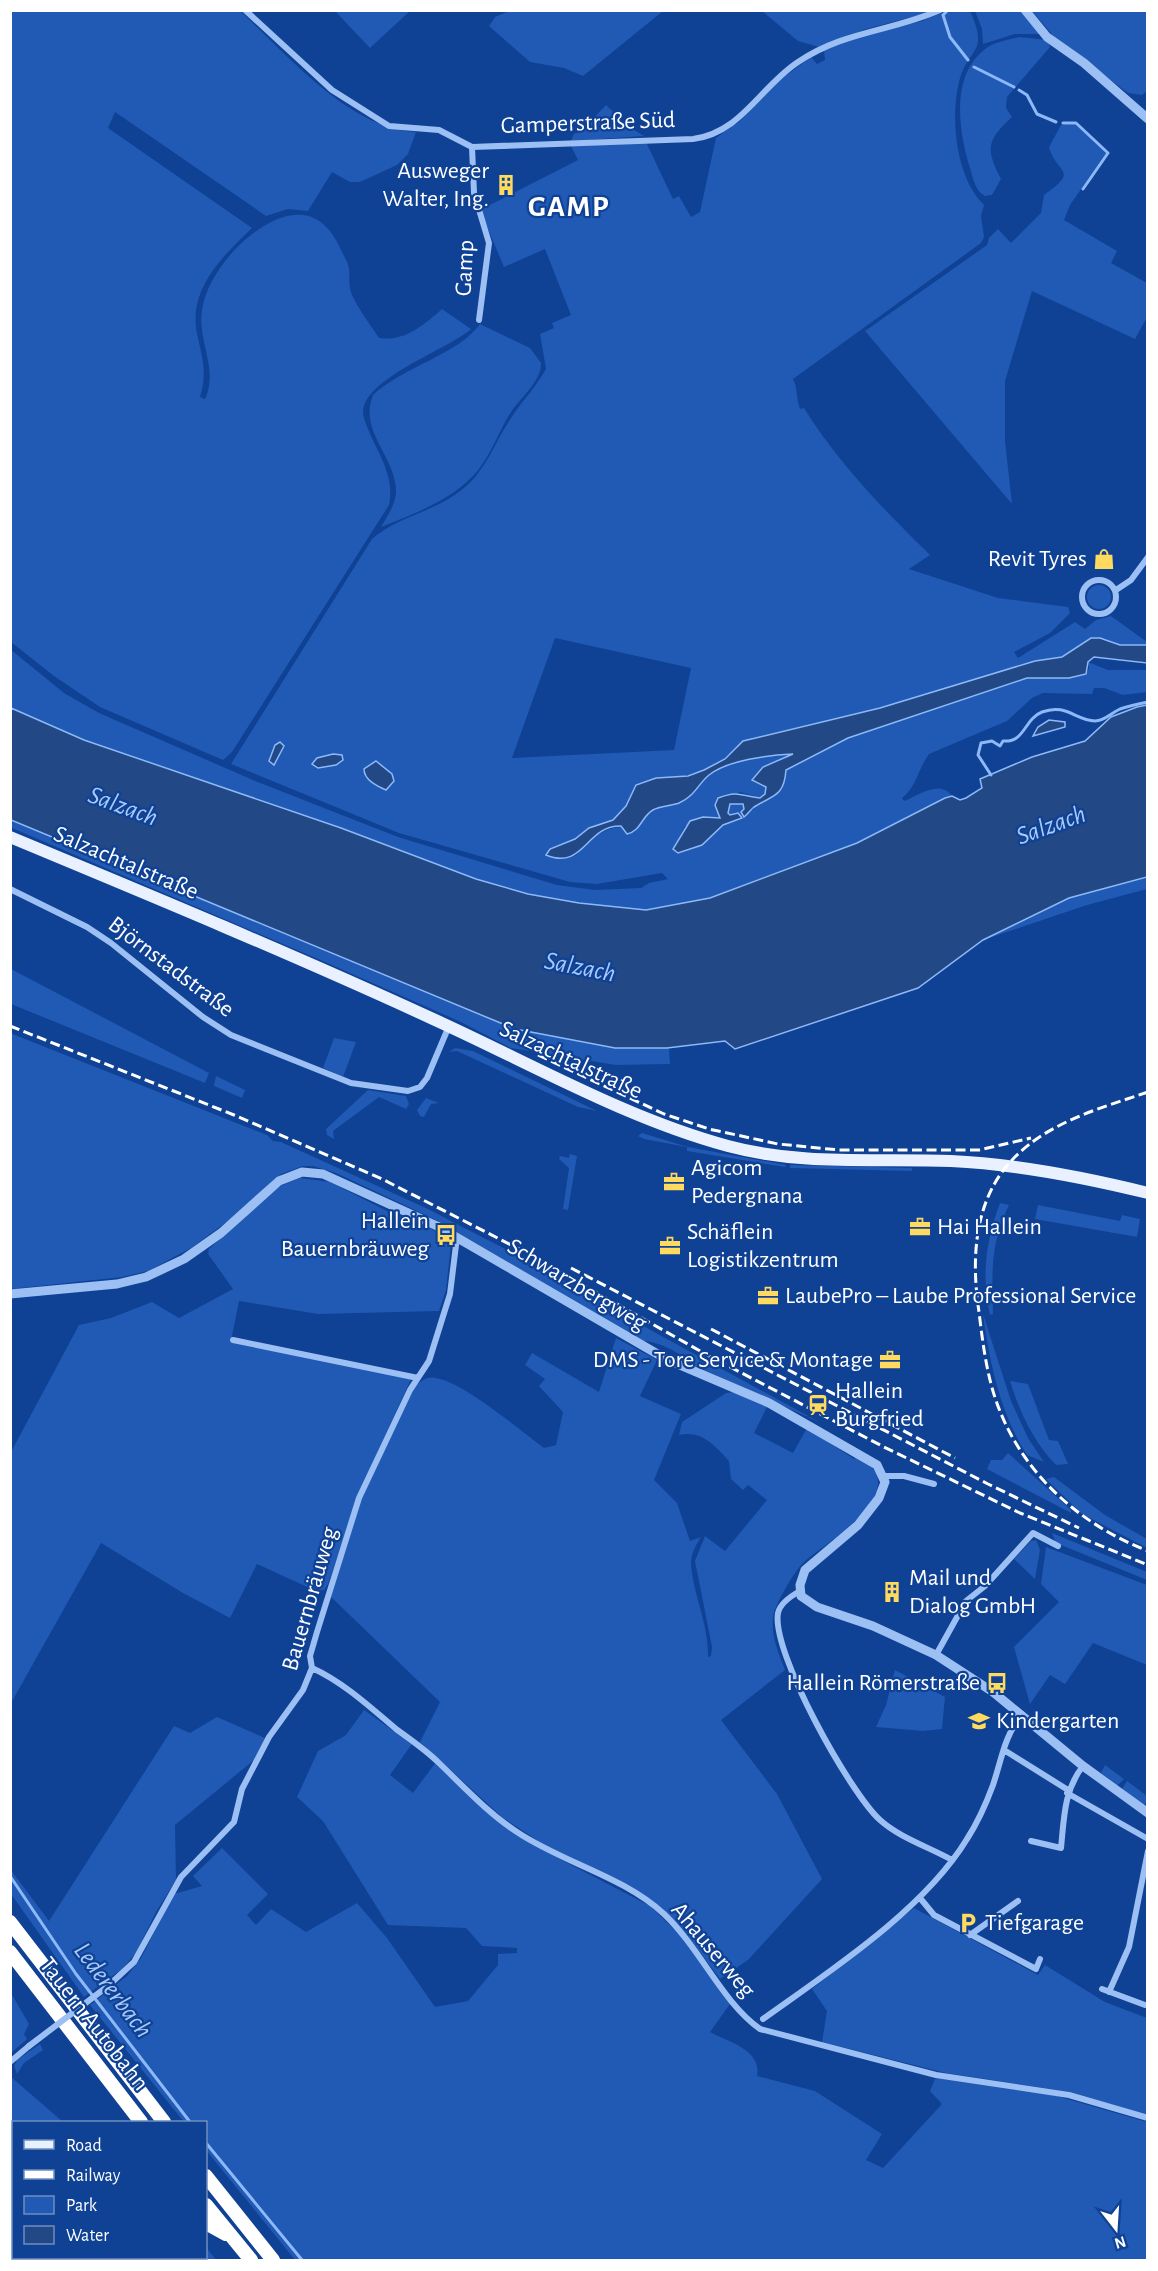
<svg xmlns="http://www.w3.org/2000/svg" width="1158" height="2271" font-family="'Alegreya Sans',sans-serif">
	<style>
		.green { fill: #205ab4; fill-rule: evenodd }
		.water { fill: #224885; stroke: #8db9f8; stroke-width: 1.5 }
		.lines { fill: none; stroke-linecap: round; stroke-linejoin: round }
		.stream { stroke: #8db9f8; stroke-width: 3 }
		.minor { stroke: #9cbff4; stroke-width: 6 }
		.tertiary { stroke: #9cbff4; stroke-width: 9 }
		.primary { stroke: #e9f0ff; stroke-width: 12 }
		.motorway { stroke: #fff; stroke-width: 14 }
		.rail { stroke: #fff; stroke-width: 3; stroke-dasharray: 10 4.5; stroke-linecap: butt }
		.minor-bridge { stroke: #9cbff4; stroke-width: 6 }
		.labels { text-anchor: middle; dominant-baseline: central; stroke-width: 4.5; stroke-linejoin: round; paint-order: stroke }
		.street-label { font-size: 24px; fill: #fff; stroke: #0f4194 }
		.poi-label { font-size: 24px; fill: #fff; stroke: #0f4194; text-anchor: start }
		.water-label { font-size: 26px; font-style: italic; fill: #a8c9fb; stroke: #0f4194 }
		.district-label { font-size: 30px; font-weight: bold; letter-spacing: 1.5px; fill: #fff; stroke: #0f4194 }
	</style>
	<rect width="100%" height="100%" fill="#0f4194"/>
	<path class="green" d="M11 11H240C287 54 349 129 416 132L408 154 397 165 360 182H350L332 172 308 211 288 209 266 216 115 112 108 128 252 228C221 258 186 291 198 338 203 360 207 376 200 397L205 399C219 369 197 341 202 310 206 282 229 252 251 235 284 209 320 203 340 248 343 254 348 262 349 269 350 278 348 286 352 295 359 310 370 324 379 338 404 342 424 325 442 309L471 329C448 350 353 382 364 418 373 448 396 472 389 505L232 752 223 760 100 707 54 676 11 642Z
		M335 11H410L370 48Z
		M509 11V10L663 11 583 76 564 68 530 62 489 26 495 17Z
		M762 11H935L866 29 819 47 798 41Z
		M947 11H970C990 55 968 46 959 82 950 118 956 178 984 205L981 216 984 237 981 243 793 379C798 389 796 398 800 409L804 408C839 464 883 509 930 555L909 569 998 598 1068 607 1070 613 1050 633 1014 652 1018 658 1075 622 1085 629 1096 620 1111 616 1147 642V645H1120L1100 638H1091L1062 657 1035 661 880 708 743 741C735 747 730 755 722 760 697 777 665 779 636 785L626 806 613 820 589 828 575 839V856C598 831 605 826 640 826 650 807 671 803 690 794 699 789 701 781 709 775 730 759 770 756 795 753L763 767V784L766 786 765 794 760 798 740 792 715 805 720 818 685 826 673 849 678 853 702 845 730 815 727 808 730 804H743L749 813C763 794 784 803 786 770L848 738 1027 678H1069L1086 674 1089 668 1088 662 1108 670H1147V692L1123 695 1104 688H1094L1092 694 1043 693 1032 698 1007 721 929 754C918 769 917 786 902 798L904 801C919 795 940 779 952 796L857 843 710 898 646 910 579 903 528 894 476 879 341 828 84 740 11 708 10 649 64 693 99 713 253 780 398 837 557 885 595 890 641 888 649 883 668 879 662 873 597 884 570 882 399 833 231 764 372 539C393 520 426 513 450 498 485 477 490 450 511 418 522 401 536 387 546 369L540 334 554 328 552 323 571 315 545 249 504 267 480 210 578 160 571 146 646 142 673 199 679 196 691 217 700 212 716 138 740 121 776 83 811 57 817 64 825 60 824 51 851 39 922 21ZM555 638 691 668 674 750 512 758Z
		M975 11H1020L1040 34H1015L983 44 982 29Z
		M1032 11H1147V91L1142 95 1128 93 1056 39Z
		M1019 37 1048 40 1050 47 1007 97 1006 108 1012 117C987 140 985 148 1001 179L992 195 985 196C975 191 973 178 970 168 959 133 950 77 984 50 993 42 1008 40 1019 37Z
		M606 105 628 126 644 136 571 141 574 134 581 131Z
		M1075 124 1106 153 1070 205 1064 220 1117 251 1111 263 1147 283V317L1135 339 1032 291 1005 381V441L1012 504 865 331 987 245 989 238 998 229 1011 243 1041 213 1044 195C1081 169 1056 174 1049 147L1061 125Z
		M480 324 530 348 541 363C542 379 522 397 513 409 500 428 493 451 479 469 455 499 416 513 381 527 387 517 395 505 396 493 397 457 358 432 373 395 401 368 459 354 480 324Z
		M1087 597a12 12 0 1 1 24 0a12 12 0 1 1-24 0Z
		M10 820 515 1029 615 1048H669L670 1064 616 1065 511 1048 461 1022 325 962 12 828Z
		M1147 877V889L1087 905 983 940 1069 898Z
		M11 969 209 1073 205 1083 11 1004Z
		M10 1033 267 1135 273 1141 281 1142 428 1209 546 1270 656 1333 821 1423 687 1362C680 1351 655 1341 643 1341L434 1219 336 1173 313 1166H303L281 1174 236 1215 191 1248 148 1271 122 1277 11 1289Z
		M334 1038 356 1042 343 1077 323 1068Z
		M455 1048 473 1051 597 1111 578 1107 457 1051 449 1052Z
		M216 1076 245 1090 242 1098 214 1086Z
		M368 1090 406 1096 409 1104 406 1109 379 1097 333 1131 334 1139 327 1135 326 1129Z
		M426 1098 439 1103 431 1104 424 1117 420 1116 417 1110Z
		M642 1133 688 1147 786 1165 785 1167 687 1151V1147L644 1139 638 1136Z
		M570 1154 577 1156 568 1210 563 1209 569 1168 559 1159 560 1156 569 1158Z
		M790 1165 912 1168V1171L790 1168Z
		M300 1178 330 1182 389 1212 421 1223 445 1237 451 1244 446 1290 439 1311 318 1314 239 1301 231 1341 411 1379 361 1488 328 1584 324 1590 316 1591 257 1564 230 1618 183 1593 101 1543 11 1703V1452L79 1325 111 1318 152 1302 179 1318 233 1289 208 1254 209 1249 278 1187Z
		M1000 1203 1009 1205C990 1244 992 1273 993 1314L990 1315C981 1277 986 1240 1000 1203Z
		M1038 1205 1120 1221 1122 1215 1140 1219 1137 1237 1035 1219Z
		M983 1314 1011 1401 1028 1438 1044 1462 1027 1455C1000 1413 990 1364 983 1314Z
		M616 1338 657 1360 640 1396 681 1414 654 1480 677 1503 690 1541 701 1537C696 1545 691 1554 691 1563 693 1595 709 1625 708 1657L711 1656 712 1647 695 1561 705 1536 725 1551 767 1500 748 1485 743 1490 731 1479 729 1461C715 1446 702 1430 679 1435L682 1422 726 1393 734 1392 767 1407 754 1433 793 1453 807 1428 854 1459 856 1457C862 1461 870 1464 874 1470 896 1502 822 1546 804 1562 795 1570 774 1606 773 1617 771 1636 778 1652 785 1670L721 1720 777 1794 822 1879 748 1960 720 1979 688 1936 661 1908 546 1846 502 1817 420 1742 440 1702 331 1597 360 1502 414 1387C420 1382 427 1376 435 1378 464 1382 518 1429 544 1448L556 1445 563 1412 539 1386 545 1379 525 1365 532 1353 599 1392Z
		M1010 1381 1028 1384 1049 1440 1058 1441 1068 1464 1056 1465C1034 1443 1019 1411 1010 1381Z
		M1008 1453 1071 1510V1513L987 1469 991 1460H1002Z
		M1054 1477 1105 1515 1147 1539V1548L1082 1514 1046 1479Z
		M1052 1533 1147 1572V1580L1056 1543Z
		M1036 1540 1040 1550 1035 1579 1014 1559 1031 1541Z
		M1046 1547 1147 1585V1665L1093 1643 1065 1684 1050 1675 1030 1704 1014 1647 1059 1602 1041 1584Z
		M895 1670 945 1697 942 1729 923 1731 876 1727 886 1705Z
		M364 1710 412 1744 390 1775 413 1793 436 1762 531 1844 650 1906 679 1934 730 2004 710 2032C729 2042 762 2050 757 2076L815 2091 882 2134 866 2160 883 2168 942 2104 930 2091 935 2079 938 2078 1043 2092 1147 2122V2260H295L206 2150V2122H184L90 2005 127 1976 141 1958 174 1894 202 1886 193 1876 222 1848 268 1894 247 1915 256 1925 271 1909 306 1932 357 1903 387 1938 435 2007 468 2001 498 1965V1954L517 1953V1948L482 1946 466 1928 388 1925 323 1821 297 1797 318 1751 346 1735Z
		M217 1717 265 1738 254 1760 175 1825 176 1880 156 1912 136 1953 122 1969 84 1997 11 1894 10 1869 49 1921 174 1726 190 1733Z
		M1105 1765 1124 1779 1117 1786 1101 1773Z
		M1127 1781 1147 1796V1804H1141L1122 1789Z
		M914 1908 1038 1975 1045 1965 1105 2002 1147 2018V2116L1070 2092 946 2073 822 2042 827 2011 812 1989Z
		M11 1993 29 2024 24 2034 27 2039 11 2053Z
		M40 2044 43 2050 24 2063 17 2074 14 2066 17 2060Z
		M10 2076 63 2122H14V2258H206V2247L216 2260H11Z"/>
	<path class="water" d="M1091 638H1100L1120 645H1147V663L1094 657 1088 662 1086 674 1069 678H1027L848 738 786 770C784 797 773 795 754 807 751 809 748 814 744 817L741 812 744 809 743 804H730L728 813 730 815 738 813 742 818 723 825 702 845 678 853 673 849 690 821 703 817 720 818 715 805 718 798C740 790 740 796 760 798L765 794 766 787 752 780 763 767 793 754C769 755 728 760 709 775 698 784 695 796 679 803 671 806 660 806 653 810 641 817 641 831 627 834L621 826C586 825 584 871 546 855L550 849 575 839 589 828 613 820 626 806 636 785 656 778 688 776 704 770 725 759 743 741 880 708 1035 661 1062 657Z
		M1147 705V877L1069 898 983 940 918 988 735 1049 725 1041 667 1048H615L515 1029 11 820V708L84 740 341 828 476 879 528 894 579 903 646 910 710 898 857 843 945 798 952 796 960 800 966 798 982 788 980 779 1032 757 1085 741 1111 717 1137 707Z
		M1049 720 1065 722V727L1033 736 1038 727Z
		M280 742 284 746 274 765 269 761 275 745Z
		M333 754 342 755 343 760 336 765 318 768 312 764 317 758Z
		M376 761 392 774 394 781 386 790C377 786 364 780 364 769Z"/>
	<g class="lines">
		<path class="stream" d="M948 10 943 15 950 37 968 60
			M974 67 1014 87
			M1019 90 1027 95 1037 114 1056 122
			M1063 123H1076L1108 153 1083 189
			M991 775 978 755 981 743 992 741 1000 746 1003 741C1025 743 1024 719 1042 712 1066 703 1075 720 1095 721 1105 721 1111 713 1120 709 1129 706 1138 704 1148 702
			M10 1876 76 1974 190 2122
			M206 2143 302 2260"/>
		<path class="minor" d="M245 10 332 90 389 126 439 130 472 147 693 139C741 133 760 87 798 62 844 31 893 31 940 10
			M472 147 474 193 489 243 479 320
			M1082 597a17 17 0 1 1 34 0a17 17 0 1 1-34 0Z
			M1116 590 1131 580 1148 557
			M10 889 87 927 111 943 203 1017 231 1035 351 1083 408 1091 420 1087 427 1078 449 1026
			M233 1340 418 1378
			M884 1476H904L934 1484
			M800 1591C791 1596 780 1603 778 1613 771 1652 850 1793 880 1820 900 1838 929 1847 952 1860
			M936 1655 966 1601 985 1586 1033 1533 1058 1546
			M312 1668C343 1682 370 1707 396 1729 411 1740 426 1750 439 1763 464 1787 488 1813 517 1832 563 1863 623 1876 664 1914 700 1948 722 2002 760 2029L936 2075 1069 2095 1148 2118
			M1004 1750 1068 1790
			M1067 1793 1148 1839
			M1031 1841 1061 1848C1064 1818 1064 1790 1083 1766
			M920 1898 934 1915 1036 1969 1040 1959
			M970 1935 1018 1901
			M108 1986 134 1962 181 1877 234 1822 242 1789 269 1737 303 1690 312 1668 310 1656 317 1632 359 1498 410 1390 429 1361 450 1294 457 1237
			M1102 1989 1145 2005
			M1109 1992 1129 1947 1148 1851
			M763 2019C830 1971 924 1910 967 1839 978 1822 986 1804 993 1785 1002 1758 1004 1737 1022 1714
			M10 2062 29 2046"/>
		<path class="tertiary" d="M1025 10 1047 37 1084 63 1148 119
			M10 1294 117 1284 146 1277 184 1259 221 1233 279 1181 302 1172 323 1174 437 1226 666 1359 769 1403 877 1465 885 1482 879 1498 858 1525 805 1570 800 1585 801 1596 817 1607 873 1626 936 1655 993 1692 1083 1766 1148 1813"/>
		<path class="primary" d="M10 837C152 896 294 955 433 1019 530 1063 625 1118 728 1146 802 1166 875 1158 951 1161 1017 1164 1083 1177 1148 1193"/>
		<path class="motorway" d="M10 1922 164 2122
			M10 1952 141 2122
			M206 2176 273 2260
			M206 2205 251 2260
			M206 2223 226 2234"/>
		<path class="rail" d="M10 1026 234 1115 382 1179 521 1250 709 1356 884 1447 1020 1513 1148 1565
			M538 1055 664 1114 709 1129 778 1144 839 1150H979L1031 1138
			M1148 1092C1095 1110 1037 1125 1002 1172 973 1212 972 1265 979 1312 982 1337 985 1361 991 1384 1012 1464 1073 1522 1148 1551
			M571 1268 988 1484 1079 1528
			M711 1329 955 1458"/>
		<path class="minor-bridge" d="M29 2046 108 1986"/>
	</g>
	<defs>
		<symbol id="building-bare" viewBox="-9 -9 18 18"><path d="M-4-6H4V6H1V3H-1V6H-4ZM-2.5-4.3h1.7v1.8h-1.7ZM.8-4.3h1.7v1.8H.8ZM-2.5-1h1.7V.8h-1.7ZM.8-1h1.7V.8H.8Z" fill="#ffda5f" stroke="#0f4194" stroke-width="2.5" paint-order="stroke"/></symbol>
		<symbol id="shop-bare" viewBox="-9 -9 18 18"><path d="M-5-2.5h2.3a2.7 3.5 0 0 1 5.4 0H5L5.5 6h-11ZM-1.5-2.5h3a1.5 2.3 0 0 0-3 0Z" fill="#ffda5f" stroke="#0f4194" stroke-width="2.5" paint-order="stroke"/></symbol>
		<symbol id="office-bare" viewBox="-9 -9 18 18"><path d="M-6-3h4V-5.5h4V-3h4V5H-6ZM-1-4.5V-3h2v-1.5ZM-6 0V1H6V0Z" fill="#ffda5f" stroke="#0f4194" stroke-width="2.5" paint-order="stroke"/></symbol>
		<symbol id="bus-bare" viewBox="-9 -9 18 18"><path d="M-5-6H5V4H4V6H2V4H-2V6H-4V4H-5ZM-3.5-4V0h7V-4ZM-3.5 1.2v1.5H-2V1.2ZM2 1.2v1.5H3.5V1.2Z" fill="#ffda5f" stroke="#0f4194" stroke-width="2.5" paint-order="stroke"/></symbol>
		<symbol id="station-bare" viewBox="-9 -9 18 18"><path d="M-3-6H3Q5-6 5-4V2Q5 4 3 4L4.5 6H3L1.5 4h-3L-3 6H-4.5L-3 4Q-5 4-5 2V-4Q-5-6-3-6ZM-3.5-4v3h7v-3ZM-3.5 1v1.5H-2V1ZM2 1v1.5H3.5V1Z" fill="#ffda5f" stroke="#0f4194" stroke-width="2.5" paint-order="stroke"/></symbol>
		<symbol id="school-bare" viewBox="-9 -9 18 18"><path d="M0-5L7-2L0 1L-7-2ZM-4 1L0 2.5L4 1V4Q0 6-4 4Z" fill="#ffda5f" stroke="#0f4194" stroke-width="2.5" paint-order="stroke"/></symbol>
		<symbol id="parking-bare" viewBox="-9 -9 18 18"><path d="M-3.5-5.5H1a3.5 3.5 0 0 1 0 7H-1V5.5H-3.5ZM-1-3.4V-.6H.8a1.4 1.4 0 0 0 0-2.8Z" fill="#ffda5f" stroke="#0f4194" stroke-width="2.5" paint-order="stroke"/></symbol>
	</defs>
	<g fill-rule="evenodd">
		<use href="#building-bare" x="491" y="170" width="30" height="30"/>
		<use href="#shop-bare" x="1089" y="544" width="30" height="30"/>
		<use href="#office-bare" x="659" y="1167" width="30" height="30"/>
		<use href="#office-bare" x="905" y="1212" width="30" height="30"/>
		<use href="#bus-bare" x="431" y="1220" width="30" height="30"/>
		<use href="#office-bare" x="655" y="1231" width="30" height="30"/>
		<use href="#office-bare" x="753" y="1281" width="30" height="30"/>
		<use href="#office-bare" x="875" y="1345" width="30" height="30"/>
		<use href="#station-bare" x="803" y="1390" width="30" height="30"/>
		<use href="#building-bare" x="877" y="1577" width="30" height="30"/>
		<use href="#bus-bare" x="982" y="1668" width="30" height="30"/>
		<use href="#school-bare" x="964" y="1706" width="30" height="30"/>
		<use href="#parking-bare" x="953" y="1908" width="30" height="30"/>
	</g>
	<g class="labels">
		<g class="street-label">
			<text transform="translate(588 123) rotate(-2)">Gamperstraße Süd</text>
			<text transform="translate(465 268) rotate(-87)">Gamp</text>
			<text transform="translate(126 863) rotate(23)">Salzachtalstraße</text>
			<text transform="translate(171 967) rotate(37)">Björnstadstraße</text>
			<text transform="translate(571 1060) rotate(25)">Salzachtalstraße</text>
			<text transform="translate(577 1285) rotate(31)">Schwarzbergweg</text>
			<text transform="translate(310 1599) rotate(-74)">Bauernbräuweg</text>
			<text transform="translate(713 1950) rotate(50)">Ahauserweg</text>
			<text transform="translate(94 2024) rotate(52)">Tauern Autobahn</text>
		</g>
		<g class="poi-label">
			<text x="489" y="171" text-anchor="end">Ausweger<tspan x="489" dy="28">Walter, Ing.</tspan></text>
			<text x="1087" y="559" text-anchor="end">Revit Tyres</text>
			<text x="691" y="1168">Agicom<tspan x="691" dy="28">Pedergnana</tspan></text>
			<text x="429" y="1221" text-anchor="end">Hallein<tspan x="429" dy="28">Bauernbräuweg</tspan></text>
			<text x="937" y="1227">Hai Hallein</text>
			<text x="687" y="1232">Schäflein<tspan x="687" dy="28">Logistikzentrum</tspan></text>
			<text x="785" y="1296">LaubePro – Laube Professional Service</text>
			<text x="873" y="1360" text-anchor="end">DMS - Tore Service &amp; Montage</text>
			<text x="835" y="1391">Hallein<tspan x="835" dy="28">Burgfried</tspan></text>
			<text x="909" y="1578">Mail und<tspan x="909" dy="28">Dialog GmbH</tspan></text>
			<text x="980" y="1683" text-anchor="end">Hallein Römerstraße</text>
			<text x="996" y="1721">Kindergarten</text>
			<text x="985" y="1923">Tiefgarage</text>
		</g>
		<g class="water-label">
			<text transform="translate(123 806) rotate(20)">Salzach</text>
			<text transform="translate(1051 825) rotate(-20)">Salzach</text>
			<text transform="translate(580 967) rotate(11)">Salzach</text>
			<text transform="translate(113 1990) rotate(53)">Ledererbach</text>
		</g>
		<g class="district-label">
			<text x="569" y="207">GAMP</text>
		</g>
	</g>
	<rect width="1158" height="2271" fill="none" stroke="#ffffff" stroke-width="24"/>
	<rect x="12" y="2121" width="195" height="138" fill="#0f4194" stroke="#6f8dbf" stroke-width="1.5"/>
	<rect x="24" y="2140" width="30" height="9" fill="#e9f0ff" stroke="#6f8dbf" stroke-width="1.5"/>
	<text x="66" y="2151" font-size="18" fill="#ffffff">Road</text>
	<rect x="24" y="2170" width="30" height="9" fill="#ffffff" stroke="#6f8dbf" stroke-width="1.5"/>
	<text x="66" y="2181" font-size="18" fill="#ffffff">Railway</text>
	<rect x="24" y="2196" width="30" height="18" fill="#205ab4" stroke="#6f8dbf" stroke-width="1.5"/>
	<text x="66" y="2211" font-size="18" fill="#ffffff">Park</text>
	<rect x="24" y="2226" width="30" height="18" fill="#224885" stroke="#6f8dbf" stroke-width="1.5"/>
	<text x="66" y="2241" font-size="18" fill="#ffffff">Water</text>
	<g transform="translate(1116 2229) rotate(163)" stroke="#0f4194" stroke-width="4.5" paint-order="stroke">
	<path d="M0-4.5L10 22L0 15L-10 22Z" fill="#ffffff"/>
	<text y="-9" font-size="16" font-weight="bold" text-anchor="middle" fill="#ffffff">N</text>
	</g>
</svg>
